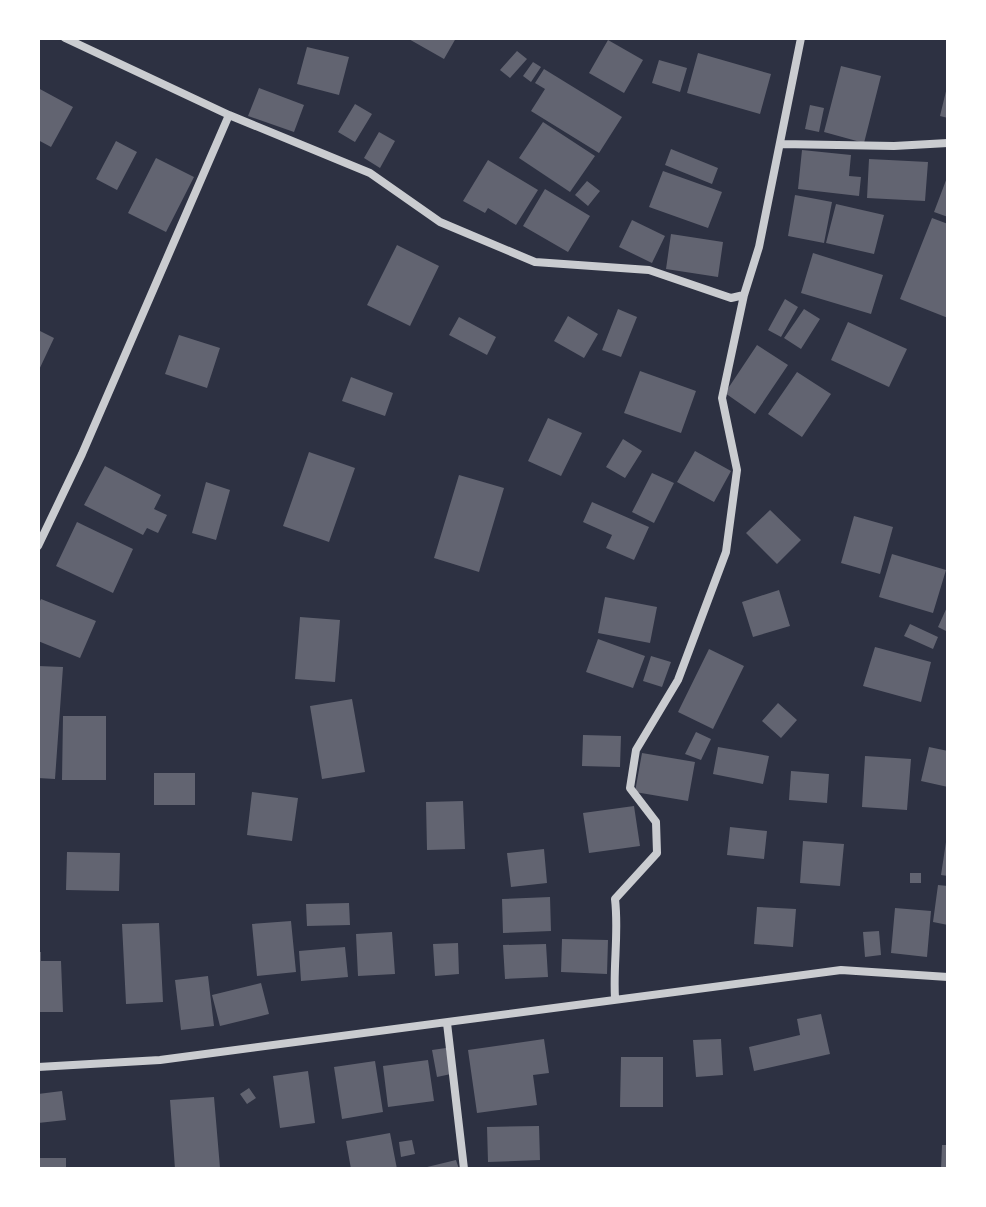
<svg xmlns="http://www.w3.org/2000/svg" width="986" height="1207" font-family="Rubik,sans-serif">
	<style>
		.building { fill: #626471 }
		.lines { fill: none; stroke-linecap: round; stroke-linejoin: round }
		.minor { stroke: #caccd0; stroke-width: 8 }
	</style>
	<rect width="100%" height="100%" fill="#2d3142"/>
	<path class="building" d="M407 38H456L444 59Z
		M608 40 643 60 624 93 589 73Z
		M307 47 349 57 339 95 297 84Z
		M517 51 527 59 510 78 500 70Z
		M698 53 771 74 760 114 687 93Z
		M659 60 687 68 680 92 652 83Z
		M533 62 541 67 531 82 523 76Z
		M841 66 881 76 864 143 824 132Z
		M544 69 622 117 599 153 531 111 545 89 535 83Z
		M947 87 948 88V118L940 116Z
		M38 88 73 107 51 147 38 140Z
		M259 88 304 105 294 132 248 116Z
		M355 104 372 114 355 142 338 132Z
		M810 105 824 108 819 132 805 129Z
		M543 122 595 156 570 192 519 158Z
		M379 132 395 141 380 168 364 158Z
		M116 141 137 152 117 190 96 179Z
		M671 149 718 168 712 184 665 165Z
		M802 150 851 155 849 176 861 177 859 196 798 189Z
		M156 158 194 177 166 232 128 213Z
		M869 159 928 162 925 201 867 198Z
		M488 160 538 190 516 225 488 208 485 213 463 201Z
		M663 171 722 192 708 228 649 207Z
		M948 175V217L934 212Z
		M587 181 600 191 588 206 575 195Z
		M545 189 590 216 568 252 523 226Z
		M795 195 832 202 824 243 788 236Z
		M836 204 884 215 874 254 826 243Z
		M932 218 948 224V318L900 299Z
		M632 220 665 236 652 263 619 247Z
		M671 234 723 242 718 277 666 269Z
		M397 245 439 266 410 326 367 305Z
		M813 253 883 275 871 314 801 293Z
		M785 299 798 307 781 337 768 330Z
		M618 309 637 317 621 357 602 350Z
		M804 309 820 319 801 349 784 338Z
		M568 316 598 334 584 358 554 341Z
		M459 317 496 337 487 355 449 335Z
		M848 322 907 349 889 387 831 360Z
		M38 330 54 338 38 372Z
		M179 335 220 348 207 388 165 374Z
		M757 345 788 365 755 414 725 393Z
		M640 371 696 391 681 433 624 413Z
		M797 372 831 394 802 437 768 414Z
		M351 377 393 393 385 416 342 401Z
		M548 418 582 433 561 476 528 461Z
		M623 439 642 451 625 478 606 467Z
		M695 451 731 471 714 502 677 482Z
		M309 452 355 468 329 542 283 526Z
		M105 466 161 495 154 509 167 515 158 533 147 528 143 535 84 505Z
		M652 473 674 483 654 523 632 512Z
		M459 475 504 488 479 572 434 558Z
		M206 482 230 490 216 540 192 533Z
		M592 502 649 527 634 560 606 548 612 535 583 522Z
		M770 510 801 540 777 564 746 533Z
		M854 516 893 527 880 574 841 563Z
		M77 522 133 549 113 593 56 566Z
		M892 554 946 570 933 613 879 597Z
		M779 590 790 626 753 637 742 602Z
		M605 597 657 607 650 643 598 633Z
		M41 599 96 621 80 658 38 641V605Z
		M948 605V632L938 627Z
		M300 617 340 620 335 682 295 679Z
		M910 624 938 637 933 649 904 636Z
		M598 639 645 656 633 688 586 672Z
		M875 647 931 662 921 702 863 686Z
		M709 649 744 666 713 729 678 712Z
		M651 656 671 662 662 687 643 681Z
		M38 666 63 667 55 779 38 778Z
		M352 699 365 772 322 779 310 706Z
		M778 703 797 720 781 738 762 721Z
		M63 716H106V780H62Z
		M696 732 711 739 701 760 685 754Z
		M583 735 621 736 620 767 582 766Z
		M718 747 769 756 763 784 713 774Z
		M929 747 948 751V787L921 781Z
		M642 753 695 762 688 801 635 792Z
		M865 756 911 759 907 810 862 807Z
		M791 771 829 774 827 803 789 800Z
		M154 773H195V805H154Z
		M252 792 298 798 292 841 247 835Z
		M463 801 465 849 427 850 426 802Z
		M634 806 640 846 589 853 583 813Z
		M730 827 767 831 764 859 727 855Z
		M803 841 844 844 840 886 800 883Z
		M946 842H948V876L941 875Z
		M544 849 547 883 511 887 507 853Z
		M67 852 120 853 119 891 66 890Z
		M910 873H921V883H910Z
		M938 885 948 886V925L933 922Z
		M550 897 551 931 503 933 502 899Z
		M349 903 350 925 307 926 306 904Z
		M757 907 796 909 793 947 754 944Z
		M895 908 931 911 927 957 891 953Z
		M291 921 296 972 257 976 252 924Z
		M159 923 163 1002 126 1004 122 924Z
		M879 931 881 955 865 957 863 932Z
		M392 932 395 974 358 976 356 934Z
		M562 939 608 940 607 974 561 972Z
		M458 943 459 974 435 976 433 944Z
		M546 944 548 977 505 979 503 945Z
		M345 947 348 977 301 981 299 951Z
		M38 952H41V961H61L63 1012H38Z
		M208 976 214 1026 181 1030 175 980Z
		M261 983 269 1014 220 1026 212 995Z
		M821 1014 830 1054 754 1071 749 1047 800 1035 797 1019Z
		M544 1039 549 1073 533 1075 537 1105 477 1113 468 1050Z
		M721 1039 723 1075 696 1077 693 1040Z
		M446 1048 451 1074 437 1077 432 1050Z
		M621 1057H663V1107H620Z
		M428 1060 434 1101 388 1107 383 1066Z
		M375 1061 383 1112 342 1119 334 1067Z
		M308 1071 315 1123 280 1128 273 1076Z
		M249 1088 256 1098 247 1104 240 1094Z
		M62 1091 66 1120 38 1123V1094Z
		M214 1097 220 1168 175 1169 170 1100Z
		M539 1126 540 1160 488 1162 487 1127Z
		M390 1133 397 1169H351L346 1141Z
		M412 1140 415 1154 401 1157 399 1142Z
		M942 1145H948V1169H941Z
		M38 1158H66V1169H38Z
		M456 1160 459 1169H423V1168Z"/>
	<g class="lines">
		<path class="minor" d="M65 38 229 115 370 173 440 222 535 262 649 270 731 298 744 295 759 247 801 38
			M781 144 894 146 948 143
			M38 546 82 454 229 115
			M615 998C613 965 619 933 615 899L657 853 656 822 630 788 636 750 678 680 726 552 737 470 722 398 744 295
			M447 1023 464 1169
			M38 1067 160 1060 841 970 948 977"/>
	</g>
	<rect width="986" height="1207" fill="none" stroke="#ffffff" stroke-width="80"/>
</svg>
